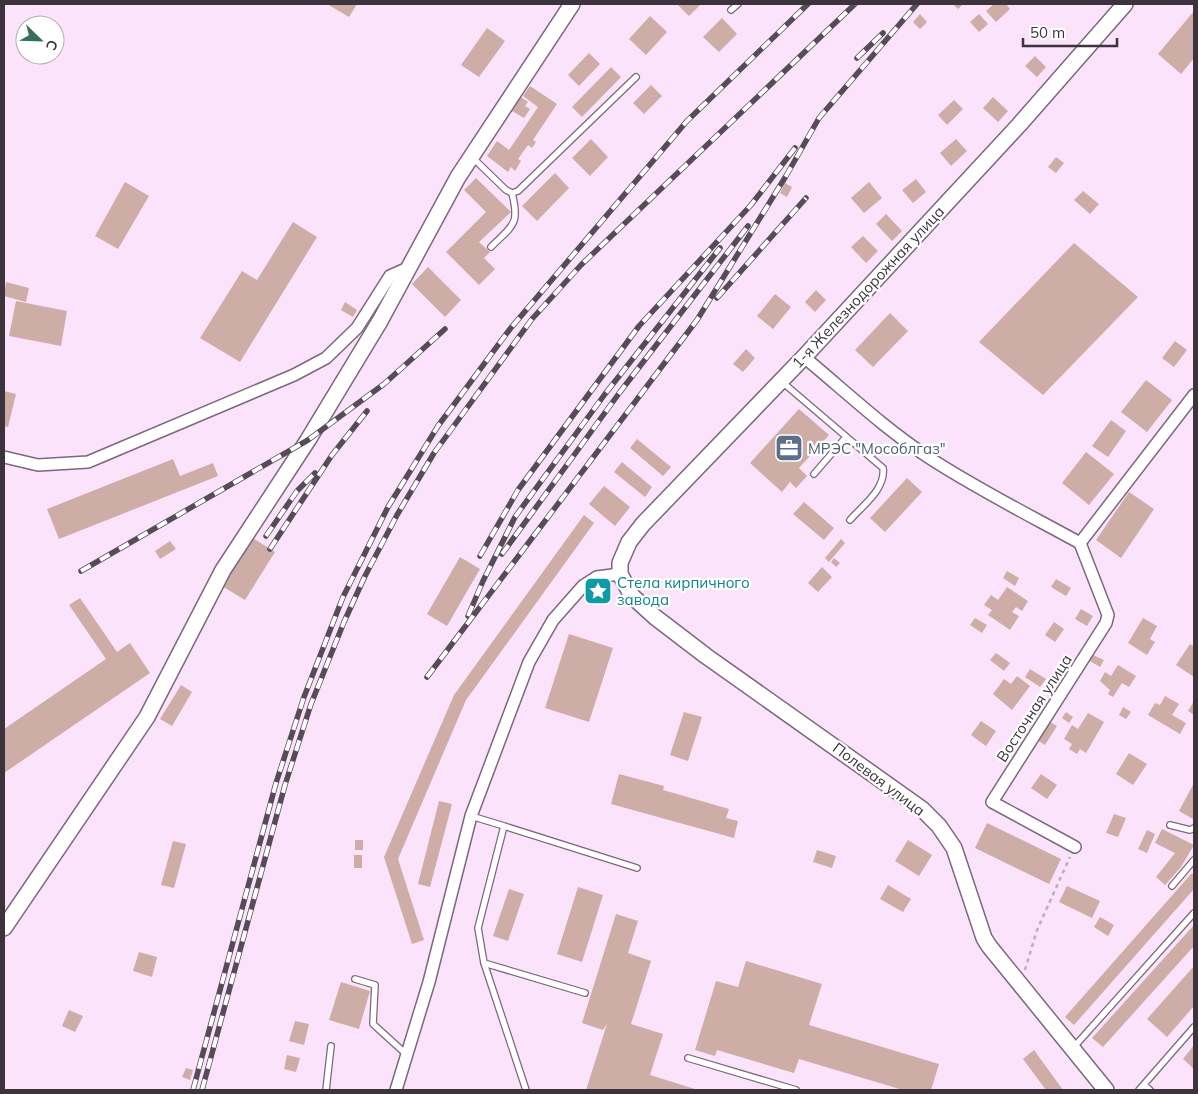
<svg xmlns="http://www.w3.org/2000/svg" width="1198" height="1094" font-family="Mulish,sans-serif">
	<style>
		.building { fill: #ceada6 }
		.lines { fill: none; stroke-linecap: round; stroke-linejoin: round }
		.lane-casing { stroke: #7c687d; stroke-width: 8 }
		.street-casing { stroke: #7c687d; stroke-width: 14 }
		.secondary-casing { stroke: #7c687d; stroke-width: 18 }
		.path { stroke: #bfacc0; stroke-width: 2.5; stroke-dasharray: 4 4; stroke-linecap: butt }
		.lane { stroke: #fff; stroke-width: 5.5 }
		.street { stroke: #fff; stroke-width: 11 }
		.secondary { stroke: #fff; stroke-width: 15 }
		.rail-casing { stroke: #564b57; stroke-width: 5.5 }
		.rail { stroke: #fff; stroke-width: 4; stroke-dasharray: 11; stroke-linecap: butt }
		.labels { text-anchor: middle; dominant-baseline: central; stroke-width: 4.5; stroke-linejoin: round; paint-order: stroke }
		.street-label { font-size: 15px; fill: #3c333d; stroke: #fff }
		.service-label { font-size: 15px; fill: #4e5e75; stroke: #fff; text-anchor: start }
		.culture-label { font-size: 15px; fill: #0d838f; stroke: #fff; text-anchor: start }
	</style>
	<rect width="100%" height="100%" fill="#fae3fb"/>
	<path class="building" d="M327 4H357L349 17Z
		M677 4H701L689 16Z
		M953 4H963L958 9Z
		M994 4H1006L1010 9 996 22 986 11Z
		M1194 11V58L1181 74 1158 54Z
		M920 14 927 22 920 29 913 22Z
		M979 14 988 24 979 32 970 22Z
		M650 16 667 32 646 55 629 39Z
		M722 18 737 34 719 52 703 37Z
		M487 28 505 41 479 77 461 65Z
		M589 53 600 64 579 86 568 75Z
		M1035 56 1046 67 1037 77 1025 66Z
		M611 67 621 77 582 117 572 107Z
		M651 85 662 96 644 114 633 103Z
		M530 86 557 104 533 140 536 142 532 148 528 145 518 159 521 161 515 171 511 167 508 172 487 156 497 141 509 150 538 107 523 96Z
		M521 97 528 102 525 106 530 109 524 118 512 111Z
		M993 97 1008 111 998 122 983 108Z
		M954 100 963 109 947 125 938 115Z
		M591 139 608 157 590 176 572 158Z
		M956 139 967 151 951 166 940 153Z
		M1056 157 1064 163 1056 173 1048 167Z
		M555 173 569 188 537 221 522 206Z
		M476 178 511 212 479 242 490 252 484 258 495 269 479 285 446 252 486 212 464 190Z
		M916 179 926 192 913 203 902 190Z
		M125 182 149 196 118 249 95 236Z
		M869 182 882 198 864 213 851 198Z
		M785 183 792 187 787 197 780 193Z
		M1083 191 1099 204 1090 214 1074 200Z
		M886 214 902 231 892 241 876 224Z
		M293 222 317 237 240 362 200 338 242 271 257 280Z
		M863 236 878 251 866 263 851 247Z
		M1074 243 1138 297 1043 395 979 342Z
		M428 267 461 300 445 317 412 284Z
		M6 282 29 288 26 302 4 296Z
		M816 290 826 300 815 312 805 302Z
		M775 294 791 307 773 329 757 316Z
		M16 301 67 311 61 346 9 336Z
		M345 302 357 310 353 317 341 310Z
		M890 313 908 331 873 367 855 350Z
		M1175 341 1187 350 1174 367 1162 358Z
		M746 349 755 358 743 372 733 364Z
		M1146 380 1172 400 1147 432 1121 412Z
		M4 391 16 394 8 427 4 426Z
		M799 409 829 435 799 468 807 476 796 488 790 482 782 492 750 463Z
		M1111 420 1126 431 1108 457 1092 446Z
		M637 439 671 467 663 476 630 448Z
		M1086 452 1114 474 1089 505 1062 483Z
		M173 459 180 476 213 463 218 476 59 539 47 509Z
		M622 462 652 487 645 497 614 472Z
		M907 478 922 492 885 532 870 518Z
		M604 486 630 507 615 526 589 504Z
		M1129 492 1154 509 1121 558 1096 540Z
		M804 502 834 528 824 540 793 514Z
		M584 515 594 523 466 700 398 859 424 940 412 944 384 857 454 695Z
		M253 538 275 552 245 600 222 586Z
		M841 539 845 543 829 562 825 558Z
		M170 541 176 549 160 559 155 551Z
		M460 557 480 569 447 626 427 614Z
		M834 558 840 563 836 567 831 562Z
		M822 567 832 577 818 592 808 583Z
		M1007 571 1019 578 1015 586 1003 578Z
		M1056 579 1071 588 1066 596 1051 587Z
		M1007 587 1028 601 1022 611 1016 607 1012 612 1019 616 1010 630 988 615 992 610 984 605 991 595 998 600Z
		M80 598 117 652 130 643 150 673 4 773V729L106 659 69 605Z
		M1081 609 1093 616 1087 626 1075 619Z
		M975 618 987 625 982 633 970 625Z
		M1143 618 1157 626 1150 639 1155 642 1147 655 1128 643Z
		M1054 622 1064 629 1055 642 1045 635Z
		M569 634 613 648 589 722 545 708Z
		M1190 644 1194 647V677L1176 665Z
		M996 653 1010 663 1004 671 990 660Z
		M1093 655 1104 660 1100 667 1090 661Z
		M1118 665 1136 676 1129 687 1122 683 1113 697 1108 694 1110 690 1100 681 1105 672 1111 676Z
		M1030 669 1046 679 1040 687 1025 677Z
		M1017 676 1030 686 1012 710 993 694 1004 679 1011 684Z
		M181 685 192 692 172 726 160 719Z
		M1165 696 1179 704 1172 715 1186 723 1180 734 1148 715 1155 703 1160 705Z
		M1194 701V715L1188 711Z
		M1123 707 1131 712 1126 719 1119 715Z
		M684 712 702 717 688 761 670 755Z
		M1066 712 1073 717 1069 723 1062 718Z
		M1088 713 1104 722 1086 753 1080 749 1077 754 1069 749 1072 744 1064 739 1072 725 1078 729Z
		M981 721 996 731 986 746 971 735Z
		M1050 722 1057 726 1045 745 1037 740Z
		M1129 753 1147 764 1133 785 1116 774Z
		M619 774 664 786 663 790 729 809 726 818 738 821 734 838 611 804Z
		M1041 774 1057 785 1047 799 1031 788Z
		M1194 783V816L1193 819 1179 811Z
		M439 801 452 804 430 887 418 884Z
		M1114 814 1126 818 1118 837 1106 833Z
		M987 823 1061 859 1049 884 975 848Z
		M1162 829 1194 845 1181 867 1165 885 1156 877 1175 853 1155 843Z
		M1147 830 1155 834 1147 853 1138 849Z
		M355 840H363V850H355Z
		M908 840 932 855 919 876 895 861Z
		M173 841 186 844 174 888 161 885Z
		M817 850 836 856 832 868 813 862Z
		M354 855H362V868H354Z
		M1191 874H1194V889L1074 1025 1065 1017Z
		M888 885 911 899 903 912 880 899Z
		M1067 886 1100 901 1092 918 1059 902Z
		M578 887 603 895 582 962 557 954Z
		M509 889 524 894 508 941 493 936Z
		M616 914 638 921 628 953 651 961 631 1024 663 1034 650 1075 698 1090H586L607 1024 603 1030 582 1023Z
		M1100 917 1114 925 1108 936 1094 927Z
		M1194 925V946L1103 1047 1092 1038Z
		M139 952 157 957 152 977 133 971Z
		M746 961 822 984 809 1025 939 1064 931 1090H903L799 1059 794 1073 717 1050 715 1056 695 1050 716 981 738 987Z
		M1194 966V1006L1167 1037 1147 1019Z
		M341 982 370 991 359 1029 329 1020Z
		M69 1010 83 1016 75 1032 62 1026Z
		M295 1021 309 1024 304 1045 289 1041Z
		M1194 1045V1069L1183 1059Z
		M1034 1050 1063 1090H1046L1023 1059Z
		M287 1055 300 1058 296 1072 284 1069Z
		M186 1068 193 1070 190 1080 182 1077Z"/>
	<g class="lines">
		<defs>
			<path id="lane" d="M731 10 738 4
				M473 158 506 190 512 193 518 191 636 77
				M491 247C513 225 520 225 512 193
				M781 381 883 468C886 489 862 506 850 520
				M814 474 846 437
				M471 816 504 826 478 928 484 963 526 1090
				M1170 825 1190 830 1194 828
				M504 826 637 868
				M1172 886 1194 860
				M484 963 585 993
				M355 979 375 985 373 1024 406 1054
				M1073 1048 1194 913
				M688 1058 796 1090
				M1144 1085 1150 1090
				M326 1090 331 1046
				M1139 1090 1194 1027"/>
			<path id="street" d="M804 357C845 391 884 428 928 457 977 489 1029 515 1080 543
				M4 457 38 465 88 462 294 375 326 358 357 328 390 276 408 268
				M1075 847 992 802 1106 623 1108 615 1080 543 1194 395
				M396 1090 429 982 471 816 529 662 553 620 583 586 597 577 620 574"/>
			<path id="secondary" d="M4 928 147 717 223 570 308 440 380 321 458 177 572 4
				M1106 1090 989 946 984 938 954 848 939 826 922 809 706 656 655 617 632 596 620 574V563L629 542 643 524 804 357 1019 125 1125 4"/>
		</defs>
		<use href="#lane" class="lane-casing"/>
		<use href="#street" class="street-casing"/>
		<use href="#secondary" class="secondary-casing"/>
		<path class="path" d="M1025 970 1037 930 1070 857"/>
		<use href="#lane" class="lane"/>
		<use href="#street" class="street"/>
		<use href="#secondary" class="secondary"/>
		<defs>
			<path id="rail" d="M857 58 883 33
				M717 298 806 198
				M266 536 297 491 315 473
				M270 549 332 455 367 411
				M502 554 620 392 748 226
				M480 556 518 490 639 326 751 205 795 148
				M81 571 308 440 384 384 445 329
				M468 616 483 581 515 517 605 394 720 248
				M427 677 697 320 786 176 819 118 917 4
				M193 1090 276 783 304 697 343 597 388 507 438 426 510 329 687 121 808 4
				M202 1090 285 785 311 704 344 622 365 576 397 515 434 453 532 319 581 265 855 4"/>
		</defs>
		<use href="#rail" class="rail-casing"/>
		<use href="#rail" class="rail"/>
	</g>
	<defs>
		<symbol id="office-square" viewBox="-11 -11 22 22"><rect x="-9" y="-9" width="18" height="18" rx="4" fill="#5c6f8a" stroke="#fff"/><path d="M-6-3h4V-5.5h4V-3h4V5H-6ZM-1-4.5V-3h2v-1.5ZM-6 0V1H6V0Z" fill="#fff"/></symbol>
		<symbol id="sight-square" viewBox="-11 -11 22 22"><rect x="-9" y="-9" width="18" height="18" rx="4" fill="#0f9aa8" stroke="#fff"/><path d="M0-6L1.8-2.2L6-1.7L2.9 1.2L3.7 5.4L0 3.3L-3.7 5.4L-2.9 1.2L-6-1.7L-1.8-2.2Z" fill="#fff"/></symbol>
	</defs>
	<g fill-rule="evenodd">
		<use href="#office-square" x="773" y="432" width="32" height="32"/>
		<use href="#sight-square" x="582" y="575" width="32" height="32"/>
	</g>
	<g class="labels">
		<g class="street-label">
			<text transform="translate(868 287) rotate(-47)">1-я Железнодорожная улица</text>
			<text transform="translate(1034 708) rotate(-57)">Восточная улица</text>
			<text transform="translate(879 779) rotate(37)">Полевая улица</text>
		</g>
		<g class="service-label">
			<text x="808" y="448">МРЭС "Мособлгаз"</text>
		</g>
		<g class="culture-label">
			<text x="617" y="582">Стела кирпичного<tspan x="617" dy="17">завода</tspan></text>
		</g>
	</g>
	<rect width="1198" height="1094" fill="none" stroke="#3c333d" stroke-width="10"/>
	<g transform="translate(40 40) rotate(113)"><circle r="24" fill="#ffffff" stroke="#b1adb1"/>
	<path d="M0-4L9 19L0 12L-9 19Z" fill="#377058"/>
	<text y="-8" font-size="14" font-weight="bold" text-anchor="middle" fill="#3c333d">С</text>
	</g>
	<path d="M1023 38v8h94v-8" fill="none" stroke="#3c333d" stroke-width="2.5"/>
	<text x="1030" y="38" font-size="15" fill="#3c333d" stroke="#ffffff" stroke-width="4" paint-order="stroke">50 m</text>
</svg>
